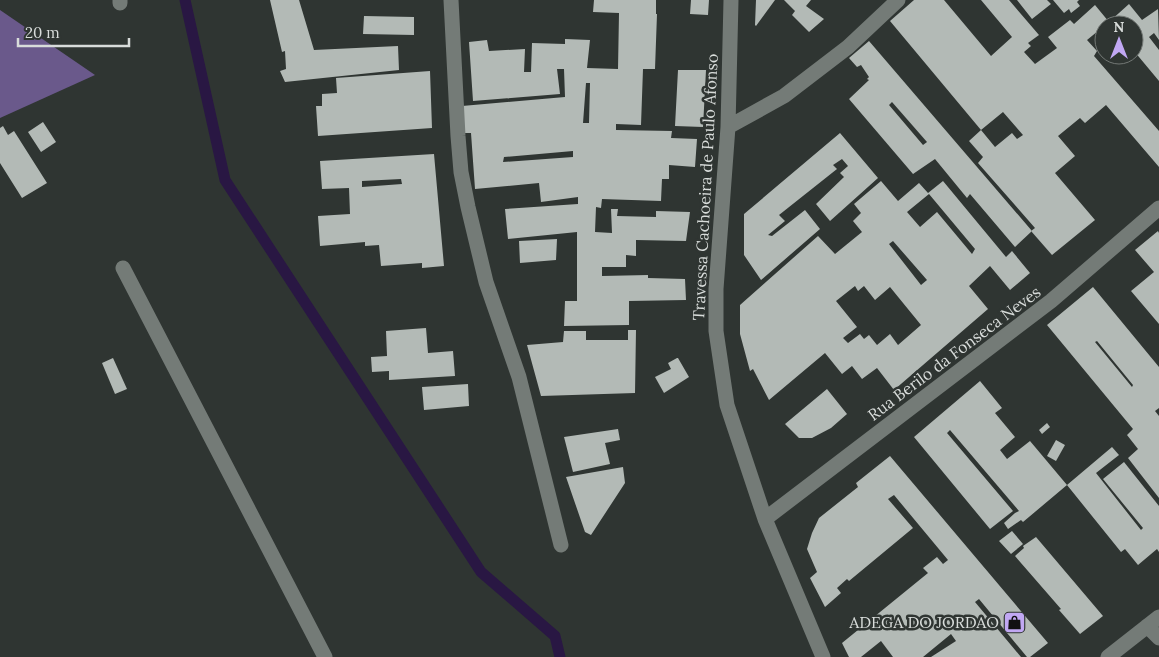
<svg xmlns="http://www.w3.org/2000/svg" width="1159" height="657" font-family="Lora,serif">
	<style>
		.forest { fill: #6a598b }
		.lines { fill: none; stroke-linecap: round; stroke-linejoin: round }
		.stream { stroke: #291743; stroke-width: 11 }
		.building { fill: #b3bab6; fill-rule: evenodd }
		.minor { stroke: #747b77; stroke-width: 15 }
		.labels { text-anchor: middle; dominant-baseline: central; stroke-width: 5; stroke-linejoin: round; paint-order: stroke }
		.street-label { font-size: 16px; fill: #d8dcda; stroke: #2f3532 }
		.poi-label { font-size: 16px; fill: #d8dcda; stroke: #2f3532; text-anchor: end }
	</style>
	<rect width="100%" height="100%" fill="#2f3532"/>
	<path class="forest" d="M0 10 95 75 0 118Z"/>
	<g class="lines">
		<path class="stream" d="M185 0 225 180 481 572 555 636 560 657"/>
	</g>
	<path class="building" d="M270 0H299L314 50 398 46 399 70 285 82 280 71 286 69 285 51 282 52Z
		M594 0H656V14H657L655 69H643L641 125 616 124V130L672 131 671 138 697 139 695 167 669 165V179H662L661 201 602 199 601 208 596 207 595 232 612 233 611 209H618L617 216 656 217V211L690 212 686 241 636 240V256L626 255V267H602V276L648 275V278L685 279 686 300 629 301V325L564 326 565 301H577V232L508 239 505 209 578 204V197L541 202 539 183 475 189 471 133H464L462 106 565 97 564 69H557L560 94 473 101 469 42 487 40 489 51 525 49 524 72H531L532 43 565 44V39L590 40 587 68 618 69 619 13 593 12ZM586 83H590L589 123H583ZM573 151V157L503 162 504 157Z
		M691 0H709L708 15 690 14Z
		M756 0H775L756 26 755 25Z
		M784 0H811L806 6 824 19 809 32 792 15 795 11Z
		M914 0H944L991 56 1012 37 981 0H1009L1039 35 1028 43 1031 46 1024 52 1035 64 1057 48 1048 37 1070 20 1074 24 1095 5 1109 22 1129 4 1142 20 1158 9 1159 40 1154 33 1149 37 1159 50V81L1134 51V25H1112L1109 22 1087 40 1097 51 1094 56 1159 131V167L1106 105 1085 123 1080 118 1058 136 1075 156 1055 173 1095 220 1052 255 1031 231 1035 228 978 163 983 157 969 141 981 130 995 147 1012 133 1017 139 1023 135 1003 112 981 130 890 21Z
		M1017 0H1047L1051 4 1032 19Z
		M1053 0H1079L1077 2 1080 6 1071 13 1069 9 1064 13Z
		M364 16 414 17V35L363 34Z
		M869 41 1032 231 1015 247 970 194 967 198 935 159 913 174 849 99 869 80 867 79 869 77 861 65 857 67 849 58ZM892 102 927 142 923 145 889 105Z
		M678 70H706L703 127 675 126Z
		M430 71 432 128 318 136 316 106H322V94L337 93 336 78Z
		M43 122 56 142 41 152 28 132Z
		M3 126 8 135 14 131 47 183 22 198 0 163V128Z
		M840 133 878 178 830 221 816 204 844 177 840 173 848 166 842 159 833 165 837 169 779 215 785 221 768 235 772 236 805 210 820 229 761 280 744 255V214Z
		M434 154 444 266 422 268V263L381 266 379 245 365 246V242L320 246 318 216 350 214 349 188 322 189 320 161ZM401 179 402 184 362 187V181Z
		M881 181 898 201 919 183 928 193 943 181 1006 257 1012 251 1030 273 1010 290 990 266 969 286 988 309 894 390 877 368 862 379 852 366 842 374 825 353 769 400 753 369 750 371 740 334V305L818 236 835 254 862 232 853 221 861 213 854 204ZM929 194 975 249 972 254 937 212 920 227 907 212ZM893 241 927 280 921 285 889 244ZM855 286 858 291 864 286 875 300 890 287 921 325 898 345 890 334 877 345 869 335 864 339 860 334 848 343 843 338 857 327 836 301Z
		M1158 231 1159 233V324L1131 291 1154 272 1135 250Z
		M557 239 556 260 520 263 519 241Z
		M1093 287 1159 367V408L1155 411 1159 416V498L1128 458 1138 449 1127 435 1133 429 1047 325ZM1097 341 1133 385 1132 387 1095 342Z
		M426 328 428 353 453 351 455 376 389 380V371L372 372 371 357 387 356 386 331Z
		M628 330H636L635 393 541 396 527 345 563 342 564 331H586V340H628Z
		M113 358 127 389 115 394 102 363Z
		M677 358H678L689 377 664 393 655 377 671 369 668 363Z
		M980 381 1002 408 995 413 1015 437 1000 450 1007 459 1030 441 1067 485 1023 522 1021 520 1008 529 1004 523 1015 513 1019 511 950 430 947 433 1013 511 990 529 914 437Z
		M468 384 469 406 424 410 422 387Z
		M827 389 847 414 831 428 812 438H799L785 424Z
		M1047 423 1050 427 1042 434 1039 430Z
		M618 429 620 440 605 443 610 464 573 472 564 437Z
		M1056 440 1065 445 1056 461 1047 456Z
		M1112 447 1119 455 1096 473 1141 530 1143 528 1103 479 1124 462 1159 506V552L1157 549 1138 565 1125 549 1121 552 1067 485Z
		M890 456 1048 643 1030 657H1027L979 599 975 602 1021 657H931L956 641 951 634 923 657H893L881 641 861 657H849L842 643 928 573 923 568 937 557 943 564 948 560 894 495 888 499 913 528 849 581 847 579 837 588 841 593 825 607 810 578 817 572 807 549 812 533 819 518 858 487 856 483Z
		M623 467 625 483 591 535 585 532 566 477Z
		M1012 531 1023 544 1011 554 999 541Z
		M1036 537 1103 616 1080 634 1059 610 1061 609 1015 556 1024 548 1023 546Z"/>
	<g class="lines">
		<path class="minor" d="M120 0V3
			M451 0 458 136 461 172 468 207 486 282 519 377 561 545
			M731 0 728 127 716 289V331L727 405 765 519 823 657
			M728 127 784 96 848 47 898 0
			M123 268 325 657
			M765 519 1051 301 1159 208
			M1147 626 1159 638
			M1108 657 1159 617"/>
	</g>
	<defs>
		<symbol id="shop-square" viewBox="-11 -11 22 22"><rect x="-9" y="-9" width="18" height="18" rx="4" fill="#c1a8f3" stroke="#2f3532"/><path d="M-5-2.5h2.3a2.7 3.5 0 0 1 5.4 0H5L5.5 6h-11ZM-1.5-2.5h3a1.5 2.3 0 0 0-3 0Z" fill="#111"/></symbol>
	</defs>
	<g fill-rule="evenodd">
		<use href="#shop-square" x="1002" y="610" width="25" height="25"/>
	</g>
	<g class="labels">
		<g class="street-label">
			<text transform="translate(705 187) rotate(-87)">Travessa Cachoeira de Paulo Afonso</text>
			<text transform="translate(954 353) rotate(-37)">Rua Berilo da Fonseca Neves</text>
		</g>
		<g class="poi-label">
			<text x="999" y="622">ADEGA DO JORDAO</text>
		</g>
	</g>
	<g transform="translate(1119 40)"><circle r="24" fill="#2f3532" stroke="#737875"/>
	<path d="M0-4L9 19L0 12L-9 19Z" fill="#c1a8f3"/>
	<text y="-8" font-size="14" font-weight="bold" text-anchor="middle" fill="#d8dcda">N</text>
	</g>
	<path d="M18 38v8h111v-8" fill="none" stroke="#d8dcda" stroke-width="2.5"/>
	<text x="25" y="38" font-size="15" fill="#d8dcda" stroke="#2f3532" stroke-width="4" paint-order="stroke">20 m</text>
</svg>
